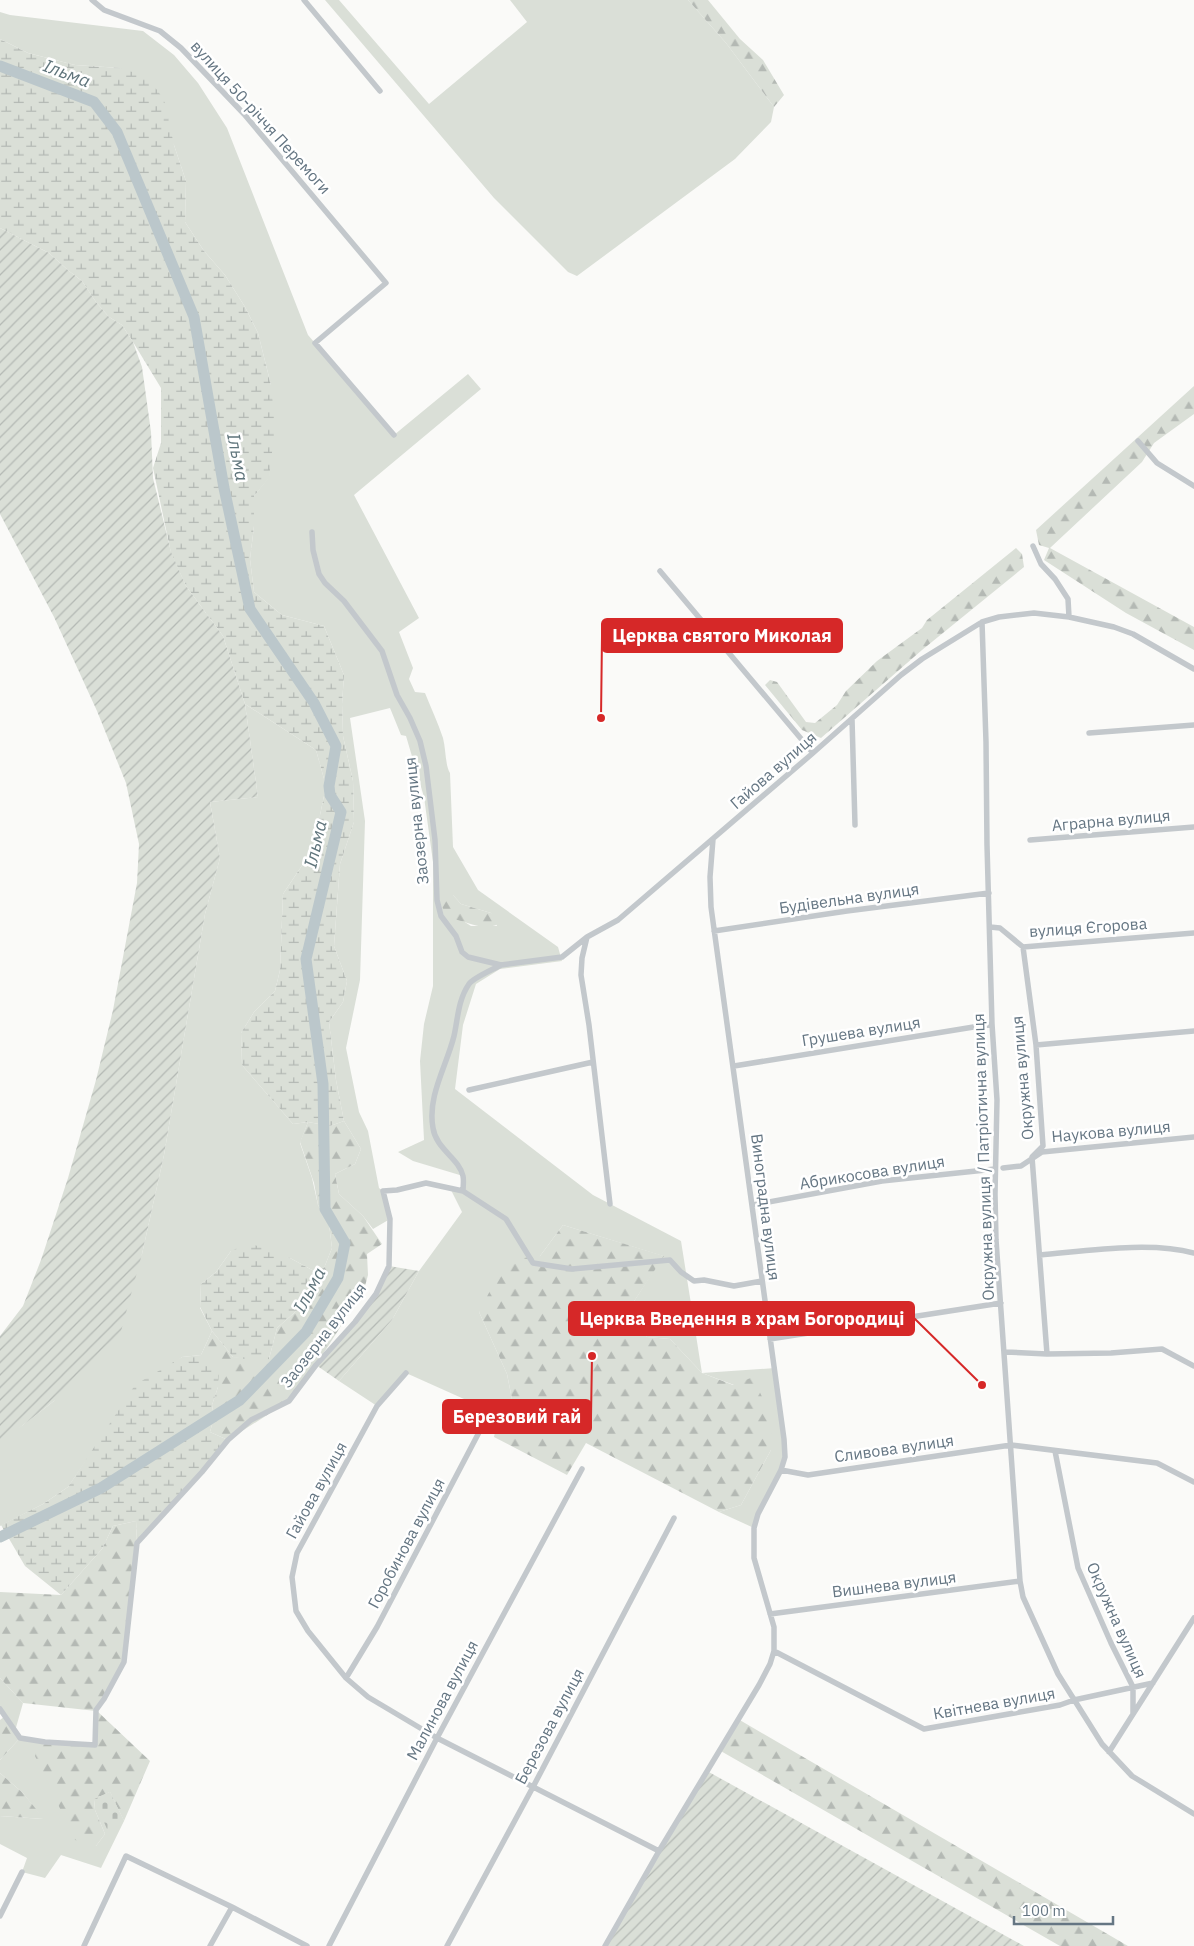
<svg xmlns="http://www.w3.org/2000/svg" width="1194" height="1946" font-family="'IBM Plex Sans',sans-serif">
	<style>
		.grass { fill: #dadfd7; fill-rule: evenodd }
		.forest { fill: url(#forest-firs) }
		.wetland { fill: url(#wetland-marsh) }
		.cemetery { fill: url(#cemetery-stones) }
		.garden { fill: url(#garden-furrows) }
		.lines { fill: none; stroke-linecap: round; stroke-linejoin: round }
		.river { stroke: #bbc7cb; stroke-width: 11 }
		.street { stroke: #c3c8cc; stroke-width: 5.5 }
		.labels { text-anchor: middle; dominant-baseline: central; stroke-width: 5; stroke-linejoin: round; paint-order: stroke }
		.street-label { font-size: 16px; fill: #657683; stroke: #fff }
		.water-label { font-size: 18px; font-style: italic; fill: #60757c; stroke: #fff }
		.leader { fill: none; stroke: #d62828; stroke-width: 2 }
		.callout-dot { fill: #d62828; stroke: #fff; stroke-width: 2 }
		.callout { fill: #d62828; stroke: #d62828; stroke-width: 2 }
		.callout-label { font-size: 18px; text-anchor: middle; font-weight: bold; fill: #fff }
	</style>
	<defs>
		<pattern id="forest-firs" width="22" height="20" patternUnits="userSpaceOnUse" patternTransform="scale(1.25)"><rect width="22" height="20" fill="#dadfd7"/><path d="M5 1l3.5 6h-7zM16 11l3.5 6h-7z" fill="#b4b9b4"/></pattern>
		<pattern id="wetland-marsh" width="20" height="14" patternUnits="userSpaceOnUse" patternTransform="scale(1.25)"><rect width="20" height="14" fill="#dadfd7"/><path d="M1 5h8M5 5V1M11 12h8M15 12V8" fill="none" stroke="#b4b9b4"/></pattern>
		<pattern id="cemetery-stones" width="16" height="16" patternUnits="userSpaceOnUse" patternTransform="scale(1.25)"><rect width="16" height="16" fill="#dadfd7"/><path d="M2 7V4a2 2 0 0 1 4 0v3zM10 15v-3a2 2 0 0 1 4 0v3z" fill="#b4b9b4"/></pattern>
		<pattern id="garden-furrows" width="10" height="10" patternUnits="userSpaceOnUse" patternTransform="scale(1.25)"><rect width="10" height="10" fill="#dadfd7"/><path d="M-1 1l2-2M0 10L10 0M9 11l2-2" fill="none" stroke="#b4b9b4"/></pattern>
	</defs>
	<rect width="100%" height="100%" fill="#fafaf8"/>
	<path class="grass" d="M325 0H339L429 104 527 22 510 0H688L726 43 774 107 771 122 735 159 577 276 568 272 494 198Z
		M0 12 10 15 143 31 174 55 198 83 227 128 308 335 394 435 468 374 481 389 354 495 419 618 399 632 413 668 409 679 415 692 425 693C431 708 438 723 443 738 446 749 445 765 450 773L453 847 478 890 558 947 562 961 500 969 476 984 463 1025 455 1089 593 1195 681 1241 702 1373 775 1368 785 1457 754 1528 719 1512 741 1505 771 1450 734 1385 702 1373 670 1339 647 1337 631 1306 663 1256 563 1225 540 1256 479 1312 507 1374 512 1399 497 1422 476 1413 464 1399 406 1373 377 1406 339 1381 392 1320 419 1271 462 1212 451 1190 463 1191V1176L413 1161 398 1152 424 1140 420 1061 424 1024 433 986V862L424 797 406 736 401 735 390 708 350 718 365 821 360 980 346 1048 359 1112 368 1131 379 1188 383 1191 390 1219 373 1229 363 1216 339 1194 335 1174 355 1164 361 1149 344 1121 336 1080 329 1022 343 1002 347 981 334 946 340 864 354 822 353 781 343 736 342 704 344 675 324 626 282 615 254 592 250 559 254 526V496L269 477 271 385 258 333 245 307 225 275 204 251 185 222 186 181 174 145 120 68 75 65 28 53 0 39ZM453 895 461 904 491 913 497 926H471L460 919Z
		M245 704 316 750 326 786 313 849 283 894 280 970 275 991 254 1012 241 1033 242 1065 293 1124 308 1122 300 1143 312 1178 318 1205 329 1224 332 1248 324 1268 314 1271 290 1258 231 1251 216 1272 201 1284 200 1308 212 1331 201 1355 182 1357 124 1405 68 1487 43 1504 0 1526V1439L23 1425 54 1401 142 1254 164 1155 205 914 220 858 210 802 258 797Z
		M0 1678 23 1703 15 1731 0 1709Z
		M20 1738 39 1741 96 1846 105 1834 95 1810 94 1799 110 1792 124 1821 101 1868 61 1855 45 1878 22 1872 27 1858 0 1844V1816L43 1819 23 1793 0 1773V1760Z"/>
	<path class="forest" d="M688 0H708L740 39 763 60 784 95 774 107 726 43Z
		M1194 386V414L1154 443 1142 462 1050 548 1194 627V650L1126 613 1044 560 1049 548 1039 545 1036 530Z
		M1016 548 1022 554 1024 567 922 650 821 738 802 730 765 685 770 680 777 682 806 722 815 723 837 705 846 691 877 661 922 628 927 620Z
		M443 892 453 895 461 904 491 913 503 921C486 935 467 920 448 918L439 901Z
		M344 1121 361 1149 355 1164 335 1174 339 1194 363 1216 382 1244 367 1254 368 1275 364 1290 316 1365 289 1401 228 1440 210 1432 214 1417 212 1405 218 1387 201 1355 212 1331 233 1357 269 1359 277 1328 302 1306 320 1286 314 1271 324 1268 332 1248 329 1224 318 1205 314 1183 300 1142 308 1122 330 1126Z
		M563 1225 664 1256 631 1306 647 1337 670 1339 702 1373 733 1385 753 1377 772 1419 771 1450 741 1505 719 1512 586 1443 567 1475 494 1437 497 1422 512 1399 507 1374 479 1312 506 1260 540 1256Z
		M136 1521 137 1543 124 1662 96 1710 150 1761 124 1821 110 1792 94 1799 95 1810 105 1834 96 1846 75 1840 35 1756 39 1741 95 1745 96 1711 23 1703 0 1678V1592L61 1595 102 1549 113 1526Z
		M5 1716 20 1738 0 1760V1720Z
		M738 1719 1128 1946H1060L719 1750Z
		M0 1773 23 1793 44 1819 0 1816Z"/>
	<path class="wetland" d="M0 39 28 53 75 65 120 68 148 77 164 100 174 145 186 181 185 222 204 251 225 275 245 307 258 333 271 385 275 427 269 478 254 496V526L250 559 254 592 282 615 324 626 344 675 342 704 343 736 353 781 354 822 340 864 334 946 347 981 343 1002 329 1022 336 1080 344 1121 330 1126 308 1122 293 1124 242 1065 241 1033 254 1012 275 991 280 970 283 894 313 849 326 786 316 750 245 704 223 636 186 586 171 553 153 468 161 443V388L133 342 122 325 109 317 96 302 82 281 69 271 49 253 0 228Z
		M249 1243 290 1258 314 1271 320 1286 302 1306 277 1328 269 1359 258 1361 233 1357 212 1331 200 1307 201 1284 216 1272 231 1251Z
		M201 1355 219 1367 218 1387 212 1405 214 1417 210 1432 228 1440 137 1543 136 1521 113 1526 102 1549 61 1595 25 1566 1 1525 43 1504 68 1487 135 1385 182 1357Z"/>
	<path class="cemetery" d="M110 1792 124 1821 107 1829 94 1799Z"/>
	<path class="garden" d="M0 228 49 253 69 271 82 281 96 302 109 317 122 325 133 342 142 367 151 432 153 478 171 552 186 586 223 636 245 704 258 797 210 802 220 858 205 914 164 1155 142 1254 120 1335 94 1366 54 1401 18 1429 0 1440V1336L23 1306 41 1260 68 1178 96 1080 113 1010 137 883 139 844 126 783 97 711 54 617 0 514Z
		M389 1266 419 1271 392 1320 339 1381 316 1365 363 1312Z
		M707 1771 1024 1946H606Z"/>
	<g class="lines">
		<path class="river" d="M0 66 94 102 117 132 194 317 224 488 250 609 314 703 336 746 329 786 330 795 341 812 306 959 323 1084 325 1209 345 1243 338 1278 306 1332 240 1400 101 1488 0 1537"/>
		<path class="street" d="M92 0 104 10 160 31 181 48 244 114 386 283 315 343 394 435
			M304 0 380 91
			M1138 441 1157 463 1194 486
			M312 532 313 550 319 574 325 583 344 601 382 651 397 695 410 718 420 741 426 766 435 840 437 900 441 916 456 936 462 952 468 957 501 965 562 957 587 937 618 920 813 753 901 675 922 659 982 622 999 617 1034 613 1069 617 1114 627 1133 634 1194 669
			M1033 546 1041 564 1055 579 1068 599 1069 617
			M660 571 813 753
			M982 622 986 742 987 845 992 1024 997 1100 995 1194 996 1240 1020 1581 1023 1597 1058 1674 1102 1744 1132 1776 1194 1814
			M852 719 855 825
			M1089 733 1194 725
			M1030 840 1194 827
			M990 927 1000 928 1023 947 1194 933
			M714 931 847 911 989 893
			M587 937 582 958 581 975 589 1025 610 1204
			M1023 947 1036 1045 1043 1146 1032 1157 1047 1354
			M1036 1045 1194 1031
			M734 1066 992 1024
			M469 1090 593 1062
			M1003 1168 1021 1166 1042 1152 1194 1137
			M463 1191 506 1219 533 1263 572 1269 670 1260 681 1272 694 1281 704 1280 734 1286 762 1281
			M753 1205 882 1181 995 1169
			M1040 1255C1086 1251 1150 1241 1194 1253
			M770 1339 1001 1303
			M1005 1352 1047 1354 1111 1353 1162 1349 1194 1366
			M406 1373 377 1406 297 1553 292 1577 296 1611 308 1631 346 1678 368 1697 437 1738 659 1851
			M1055 1451 1078 1568 1111 1643 1133 1687V1713
			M781 1470 808 1475 1011 1445 1157 1463 1194 1482
			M770 1614 1020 1581
			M774 1651 924 1729 1060 1705 1074 1700 1153 1683
			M346 1678 377 1627 486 1419
			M0 1709 20 1738 45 1742 95 1745 96 1710 104 1699 124 1662 137 1543 202 1472 228 1440 251 1420 289 1401 316 1365 355 1322 376 1294 389 1266 390 1219 383 1191 397 1190 426 1183 463 1191C463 1187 464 1181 463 1176 459 1158 436 1149 433 1128 427 1096 447 1065 454 1036 458 1018 458 1000 469 984 473 978 494 969 501 965
			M1109 1752 1194 1618
			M0 1916 22 1872
			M84 1946 126 1856 232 1907 307 1946
			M210 1946 232 1907
			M329 1946 437 1738 582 1469
			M447 1946 533 1787 674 1518
			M605 1946 659 1851 759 1685 770 1664 774 1651V1627L754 1558V1528L758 1514 781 1470 785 1457 784 1439 711 907 710 877 713 839"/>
	</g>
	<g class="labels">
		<g class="street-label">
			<text transform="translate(261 117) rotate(48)">вулиця 50-річчя Перемоги</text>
			<text transform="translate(773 770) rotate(-41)">Гайова вулиця</text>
			<text transform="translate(1111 820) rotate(-5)">Аграрна вулиця</text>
			<text transform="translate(416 821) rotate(-96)">Заозерна вулиця</text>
			<text transform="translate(849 898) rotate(-8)">Будівельна вулиця</text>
			<text transform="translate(1088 927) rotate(-4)">вулиця Єгорова</text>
			<text transform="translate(861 1031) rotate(-9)">Грушева вулиця</text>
			<text transform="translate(1022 1078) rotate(-95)">Окружна вулиця</text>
			<text transform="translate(1111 1131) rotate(-5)">Наукова вулиця</text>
			<text transform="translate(983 1157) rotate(-92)">Окружна вулиця / Патріотична вулиця</text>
			<text transform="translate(872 1172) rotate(-9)">Абрикосова вулиця</text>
			<text transform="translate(766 1207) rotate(83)">Виноградна вулиця</text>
			<text transform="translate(323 1335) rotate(-52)">Заозерна вулиця</text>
			<text transform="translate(894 1448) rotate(-8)">Сливова вулиця</text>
			<text transform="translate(316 1490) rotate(-61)">Гайова вулиця</text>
			<text transform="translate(406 1543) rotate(-62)">Горобинова вулиця</text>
			<text transform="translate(894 1584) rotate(-7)">Вишнева вулиця</text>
			<text transform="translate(1117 1620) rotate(66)">Окружна вулиця</text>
			<text transform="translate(442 1700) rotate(-62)">Малинова вулиця</text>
			<text transform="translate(994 1703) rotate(-10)">Квітнева вулиця</text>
			<text transform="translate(549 1726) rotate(-62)">Березова вулиця</text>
		</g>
		<g class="water-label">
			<text transform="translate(67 73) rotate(21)">Ільма</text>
			<text transform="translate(238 457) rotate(79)">Ільма</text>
			<text transform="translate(315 844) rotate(-77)">Ільма</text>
			<text transform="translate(309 1290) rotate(-62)">Ільма</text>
		</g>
	</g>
	<path class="leader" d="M601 718L602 636M982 1385L914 1318M592 1356L591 1417"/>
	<g class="callout-dot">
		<circle cx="601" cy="718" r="5"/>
		<circle cx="982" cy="1385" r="5"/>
		<circle cx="592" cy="1356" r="5"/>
	</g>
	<g class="callout">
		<rect x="602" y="619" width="240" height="33" rx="5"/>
		<rect x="569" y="1302" width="345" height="33" rx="5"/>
		<rect x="443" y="1400" width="148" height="33" rx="5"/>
	</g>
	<g class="callout-label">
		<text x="722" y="642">Церква святого Миколая</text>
		<text x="742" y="1325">Церква Введення в храм Богородиці</text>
		<text x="517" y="1423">Березовий гай</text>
	</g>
	<path d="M1014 1916v8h99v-8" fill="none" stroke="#657683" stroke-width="2.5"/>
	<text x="1022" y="1916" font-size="15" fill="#657683" stroke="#ffffff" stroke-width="4" paint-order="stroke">100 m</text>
</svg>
